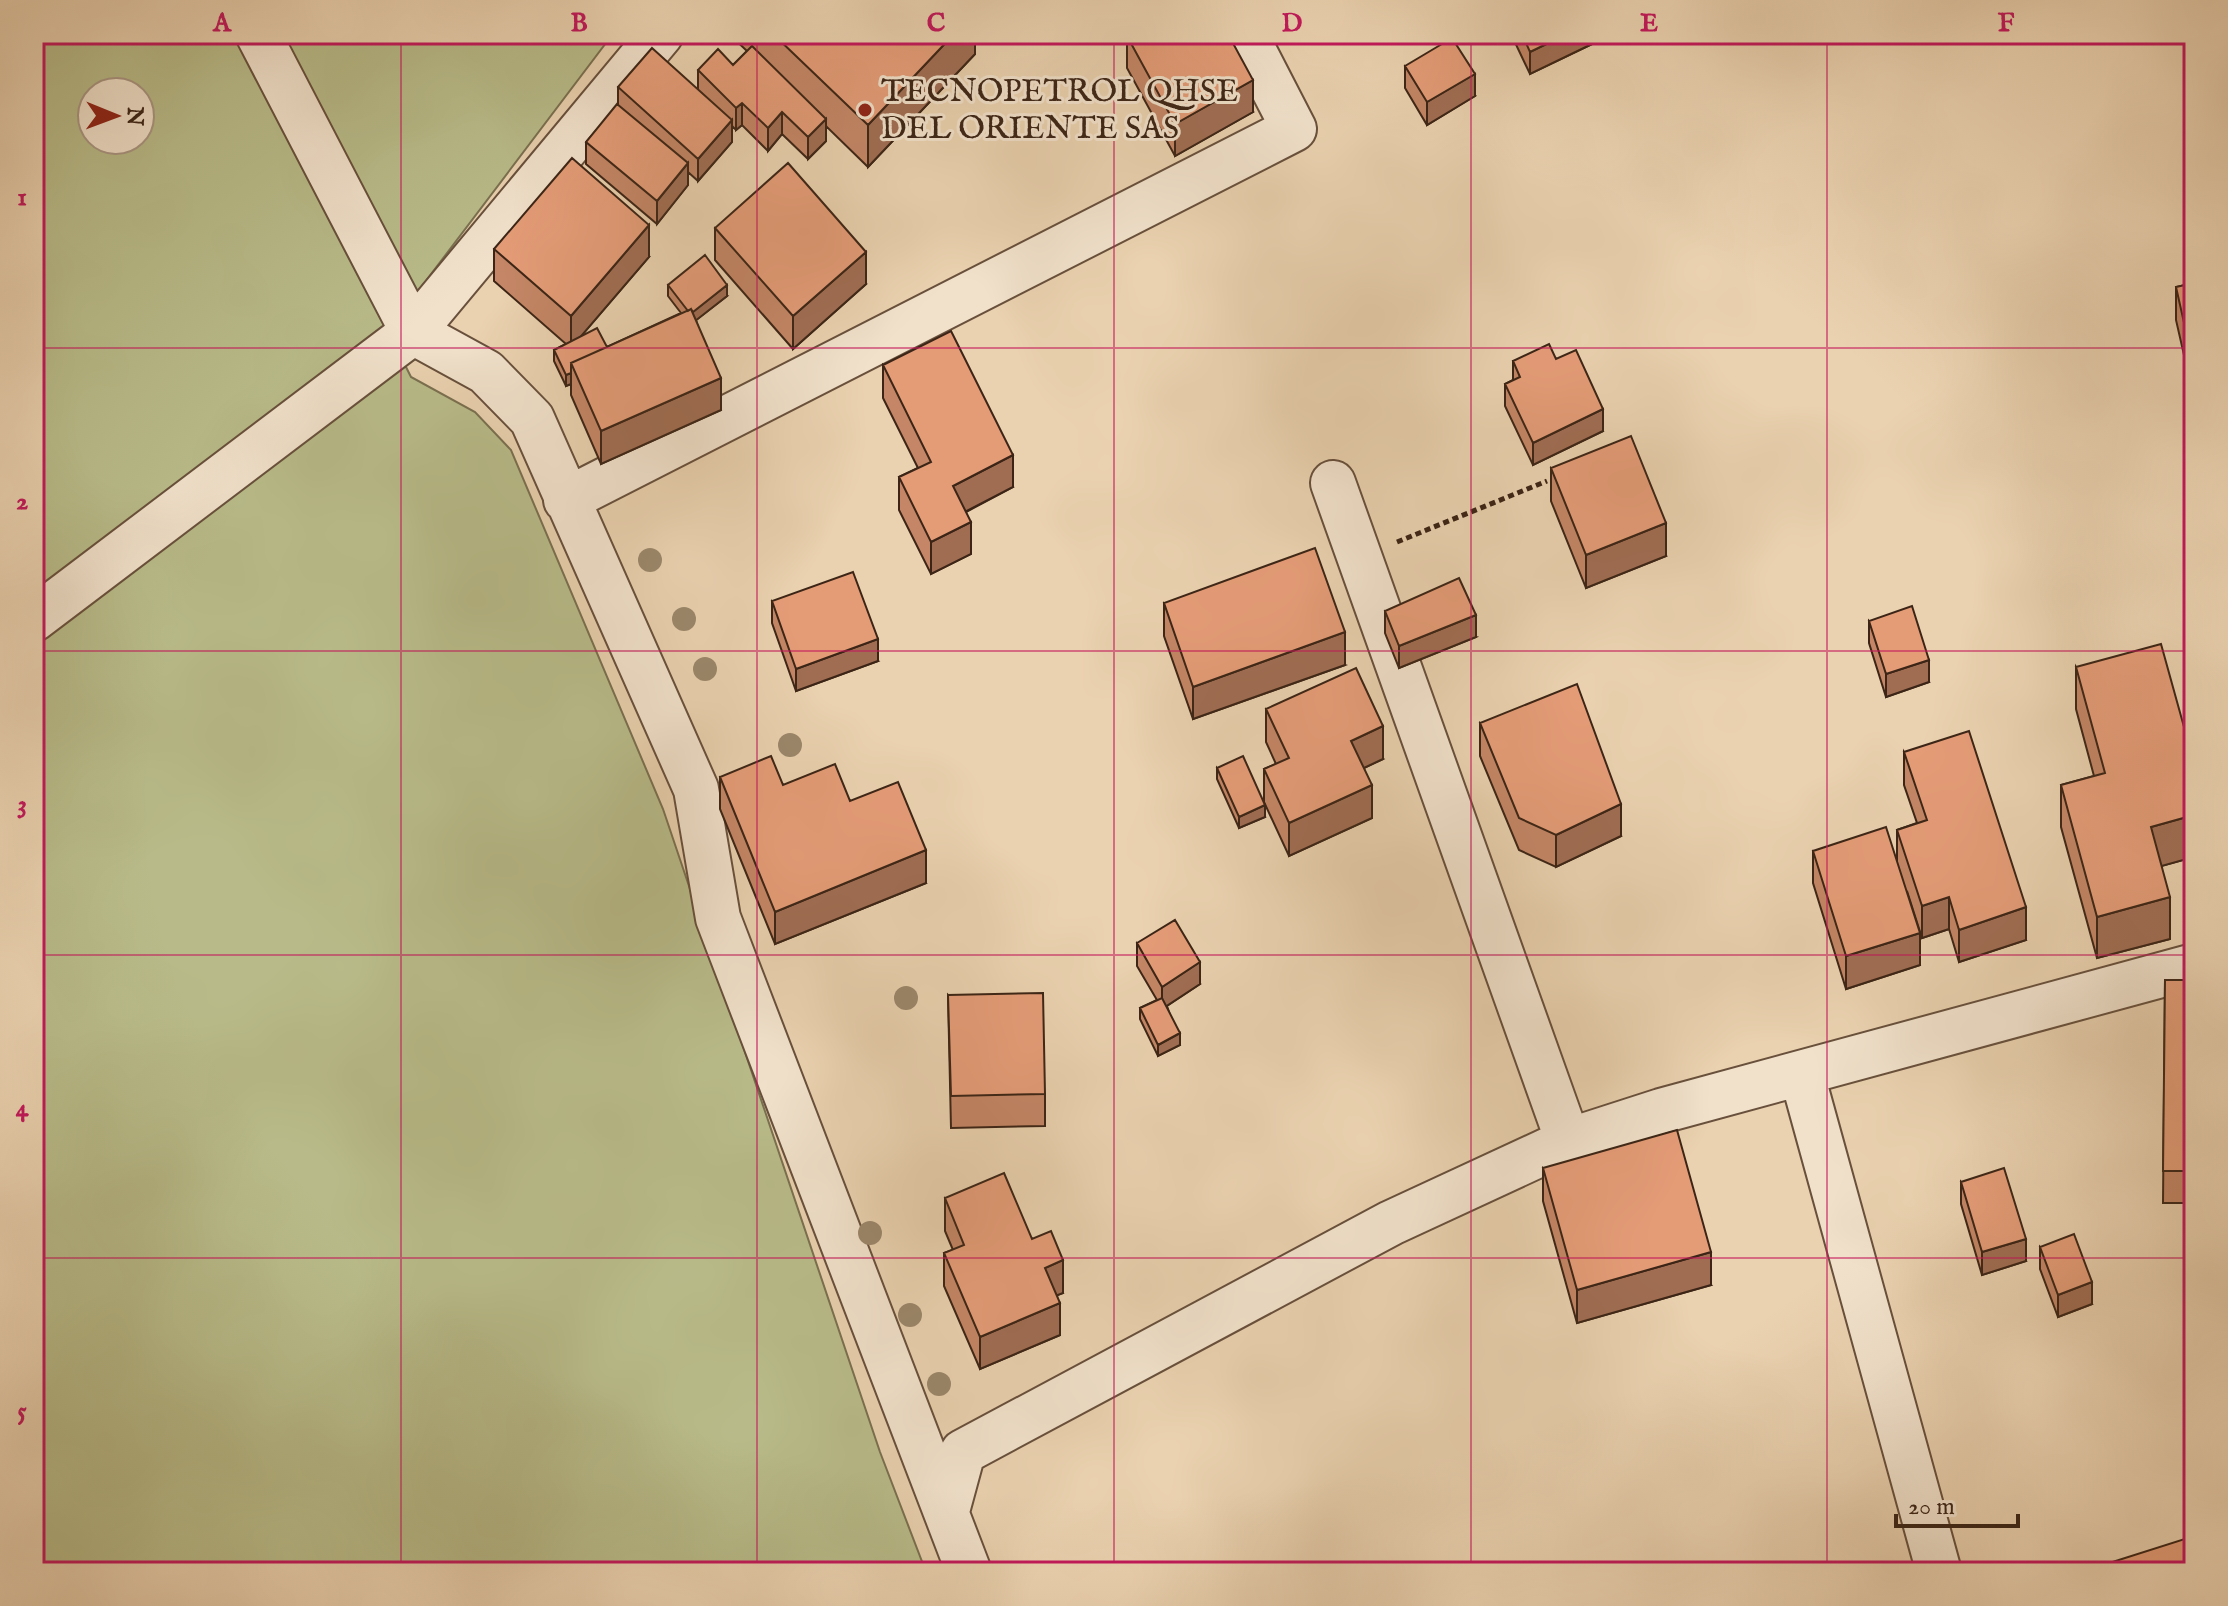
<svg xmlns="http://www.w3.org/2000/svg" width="2228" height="1606" font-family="'IM FELL English',serif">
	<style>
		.green { fill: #b8bb89; stroke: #7a7050; stroke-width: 2; fill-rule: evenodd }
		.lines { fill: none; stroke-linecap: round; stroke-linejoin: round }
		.minor-casing { stroke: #68503c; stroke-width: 48 }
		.path { stroke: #3c2516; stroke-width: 5; stroke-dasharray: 6 4; stroke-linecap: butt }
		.minor { stroke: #f1e1cb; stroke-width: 44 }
		.tree { fill: #9b876b }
		.wall { fill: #c48666; stroke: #3c2516; stroke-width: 2 }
		.shaded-wall { fill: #a06d53; stroke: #3c2516; stroke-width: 2 }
		.building { fill: #e49c77; stroke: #3c2516; stroke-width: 2 }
		.grid { fill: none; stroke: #c2185b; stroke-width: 2; stroke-opacity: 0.55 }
		.poi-dot { fill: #8f2418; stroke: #f1e1cb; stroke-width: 3 }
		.labels { text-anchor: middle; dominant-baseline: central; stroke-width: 6; stroke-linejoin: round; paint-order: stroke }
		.poi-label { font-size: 32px; fill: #3c2516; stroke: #f1e1cb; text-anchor: start }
		.neatline { fill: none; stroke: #c2185b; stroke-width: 3 }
		.grid-label { font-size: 26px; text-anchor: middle; font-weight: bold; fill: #c2185b }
	</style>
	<rect width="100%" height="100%" fill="#ead1af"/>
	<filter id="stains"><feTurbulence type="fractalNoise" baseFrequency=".0025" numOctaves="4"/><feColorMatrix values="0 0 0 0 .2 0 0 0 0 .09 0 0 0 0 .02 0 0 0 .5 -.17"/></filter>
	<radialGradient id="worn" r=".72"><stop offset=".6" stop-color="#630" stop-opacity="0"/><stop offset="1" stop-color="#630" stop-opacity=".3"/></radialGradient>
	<path class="green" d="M34 34 612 35 388 331 411 377 475 412 511 450 663 809 880 1452 926 1572H34ZM92 92H140V140H92Z"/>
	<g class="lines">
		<defs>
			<path id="minor" d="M258 34 413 332 486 372 532 419 696 789 718 918 969 1572
				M1333 483 1568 1141
				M566 500 1294 129 1245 34
				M34 619 413 332 661 34
				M1802 1075 1939 1572
				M947 1511 963 1452 1391 1223 1568 1141 1661 1111 2194 966"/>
		</defs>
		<use href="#minor" class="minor-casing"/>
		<path class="path" d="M1397 542 1547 481"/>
		<use href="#minor" class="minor"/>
	</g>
	<g class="tree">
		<circle cx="650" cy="560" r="12"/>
		<circle cx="684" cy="619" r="12"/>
		<circle cx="705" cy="669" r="12"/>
		<circle cx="790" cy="745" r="12"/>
		<circle cx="906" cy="998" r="12"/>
		<circle cx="870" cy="1233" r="12"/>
		<circle cx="910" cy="1315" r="12"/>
		<circle cx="939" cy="1384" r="12"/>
	</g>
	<path class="wall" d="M729 34H975V54L868 167 826 126V141L808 159 782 134 768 151 742 125 736 130 732 126V142L698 181 688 172V185L657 224 586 164V142L618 105V87L698 89V70L733 65 747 51Z
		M1511 34H1592V44L1530 74Z
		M1127 36 1253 112 1175 156 1127 68Z
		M1405 66 1475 96 1427 125 1405 88Z
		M715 228 866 284 793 349 715 260Z
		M494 249 649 257 580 337 607 347 681 313 668 296V285L727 296 696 320 721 410 601 464 571 395V384L566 386 554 361V350L566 344 494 281Z
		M2194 283V399L2176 320V287Z
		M1556 359 1603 431 1533 465 1505 406V384L1513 380V361Z
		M883 365 1013 487 966 512 971 554 931 574 899 510V477L918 468 883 398Z
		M1551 468 1666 556 1586 588 1551 501Z
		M772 601 878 661 796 691 772 623Z
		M1164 603 1345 665 1193 719 1164 636Z
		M1385 611 1476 637 1399 668 1385 633Z
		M1869 621 1929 682 1886 697 1869 643Z
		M2076 667 2194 857 2161 866 2170 939 2097 958 2061 827V785L2094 776 2076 709Z
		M1266 709 1383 759 1364 768 1372 818 1289 856 1264 802V769L1276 764 1266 742Z
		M1480 723 1621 836 1556 867 1519 850 1480 756Z
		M1904 752 2026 940 1959 962 1949 929 1922 938 1907 891 1920 965 1846 989 1813 883V851L1897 861V830L1917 823 1904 785Z
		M1217 768 1265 817 1239 828 1217 779Z
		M720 777 783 785 850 801 926 883 775 944 720 809Z
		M1137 943 1200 984 1167 1006 1180 1045 1158 1056 1140 1019V1008L1157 1000 1137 966Z
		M2165 980H2194V1203H2163Z
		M948 995 1045 1094V1126L951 1128Z
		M1543 1168 1711 1285 1577 1323 1543 1201Z
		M1961 1182 2026 1261 1982 1275 1961 1204Z
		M945 1198 1032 1239 1063 1293 1057 1295 1060 1335 980 1369 944 1286V1253L953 1250 945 1231Z
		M2040 1247 2092 1304 2058 1317 2040 1269Z"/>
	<path class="shaded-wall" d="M954 34H975V54L868 167V125Z
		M1567 34H1592V44L1530 74V52Z
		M1475 74V96L1427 125V102Z
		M1253 80V112L1175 156V124Z
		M742 103V125L736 130V108Z
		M782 112V134L768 151V128Z
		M826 119V141L808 159V137Z
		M732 120V142L698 181V159Z
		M688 163V185L657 224V201Z
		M649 225V257L571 348V316Z
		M866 252V284L793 349V316Z
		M727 285V296L690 325V314Z
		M571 373V384L566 386V375Z
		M721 378V410L601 464V431Z
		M1603 409V431L1533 465V443Z
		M1013 455V487L953 518V486Z
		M971 522V554L931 574V542Z
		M1666 523V556L1586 588V555Z
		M1476 615V637L1399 668V646Z
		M1345 632V665L1193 719V687Z
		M878 639V661L796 691V669Z
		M1929 660V682L1886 697V674Z
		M1383 726V759L1351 774V741Z
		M1372 785V818L1289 856V823Z
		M1621 804V836L1556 867V835Z
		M1265 805V817L1239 828V817Z
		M2194 815V857L2151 869V827Z
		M926 850V883L775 944V912Z
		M1949 897V929L1922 938V906Z
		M2170 897V939L2097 958V917Z
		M2026 907V940L1959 962V930Z
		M1920 933V965L1846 989V956Z
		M1200 962V984L1162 1009V987Z
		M1180 1033V1045L1158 1056V1045Z
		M2026 1239V1261L1982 1275V1252Z
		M1711 1252V1285L1577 1323V1290Z
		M1063 1260V1293L1045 1300V1268Z
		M2092 1282V1304L2058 1317V1295Z
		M1060 1303V1335L980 1369V1337Z"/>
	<path class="building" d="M773 34H954L868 125Z
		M1130 34H1228L1253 80 1175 124 1127 36Z
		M1522 34H1567L1530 52Z
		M1452 38 1475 74 1427 102 1405 66Z
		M752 46 826 119 808 137 782 112 768 128 742 103 736 108 698 70 718 49 733 65Z
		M652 48 732 120 698 159 618 87Z
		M617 104 688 163 657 201 586 142Z
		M572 158 649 225 571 316 494 249Z
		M788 163 866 252 793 316 715 228Z
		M705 255 727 285 693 312 691 309 688 311 668 285Z
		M2194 283V367L2176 287Z
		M691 309 721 378 601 431 571 363Z
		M597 328 607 347 571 363V373L566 375 554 350Z
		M951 331 1013 455 953 486 971 522 931 542 899 477 931 462 883 365Z
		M1549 344 1556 359 1576 350 1603 409 1533 443 1505 384 1520 377 1513 361Z
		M1631 436 1666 523 1586 555 1551 468Z
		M1315 548 1345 632 1193 687 1164 603Z
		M853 572 878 639 796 669 772 601Z
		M1459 578 1476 615 1399 646 1385 611Z
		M1912 606 1929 660 1886 674 1869 621Z
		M2161 644 2189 745 2194 743V815L2151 827 2170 897 2097 917 2061 785 2105 773 2076 667Z
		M1356 668 1383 726 1351 741 1372 785 1289 823 1264 769 1289 758 1266 709Z
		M1577 684 1621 804 1556 835 1519 818 1480 723Z
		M1969 731 2026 907 1959 930 1949 897 1922 906 1897 830 1927 820 1904 752Z
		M771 756 783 785 835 764 850 801 898 782 926 850 775 912 720 777Z
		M1243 756 1265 805 1239 817 1217 768Z
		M1886 827 1920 933 1846 956 1813 851Z
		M1175 920 1200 962 1162 987 1137 943Z
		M2165 980H2194V1171H2163Z
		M1043 993 1045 1094 951 1096 948 995Z
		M1162 998 1180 1033 1158 1045 1140 1008Z
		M1677 1130 1711 1252 1577 1290 1543 1168Z
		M2004 1168 2026 1239 1982 1252 1961 1182Z
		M1004 1173 1032 1239 1051 1231 1063 1260 1045 1268 1060 1303 980 1337 944 1253 964 1245 945 1198Z
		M2074 1234 2092 1282 2058 1295 2040 1247Z
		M2194 1536V1572H2081Z"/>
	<path class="grid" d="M401 34V1572M757 34V1572M1114 34V1572M1471 34V1572M1827 34V1572M34 348H2194M34 651H2194M34 955H2194M34 1258H2194"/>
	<circle class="poi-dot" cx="865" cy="110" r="8"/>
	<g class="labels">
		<g class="poi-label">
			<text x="881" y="92">TECNOPETROL QHSE<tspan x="881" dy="37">DEL ORIENTE SAS</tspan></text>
		</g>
	</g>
	<rect width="2228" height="1606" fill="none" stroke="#ead1af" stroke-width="88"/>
	<g transform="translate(116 116) rotate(91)"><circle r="38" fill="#f1e1cb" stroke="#a99683" stroke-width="2"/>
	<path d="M0-6L14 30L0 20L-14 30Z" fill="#8f2418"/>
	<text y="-12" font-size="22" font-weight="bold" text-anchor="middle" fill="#3c2516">N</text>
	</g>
	<path d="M1896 1514v12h122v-12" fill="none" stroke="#3c2516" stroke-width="4"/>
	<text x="1908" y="1514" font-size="24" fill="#3c2516" stroke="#f1e1cb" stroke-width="6" paint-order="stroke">20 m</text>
	<rect x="44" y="44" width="2140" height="1518" class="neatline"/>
	<g class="grid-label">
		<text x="222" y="31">A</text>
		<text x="579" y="31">B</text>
		<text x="936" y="31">C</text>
		<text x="1292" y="31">D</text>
		<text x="1649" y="31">E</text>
		<text x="2006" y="31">F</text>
		<text x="22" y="205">1</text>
		<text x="22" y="509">2</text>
		<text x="22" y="812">3</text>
		<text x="22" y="1116">4</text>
		<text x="22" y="1419">5</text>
	</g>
	<rect width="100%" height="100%" filter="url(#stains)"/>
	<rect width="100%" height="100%" fill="url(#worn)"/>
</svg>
